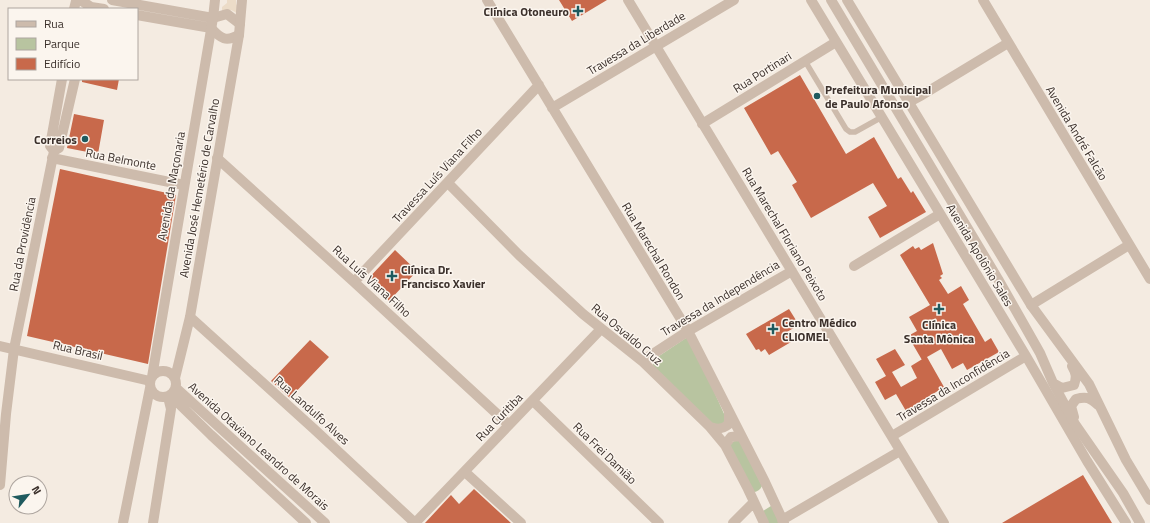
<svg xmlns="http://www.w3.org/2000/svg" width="1150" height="523" font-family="'Titillium Web',sans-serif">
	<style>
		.green { fill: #b8c4a0 }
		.plaza { fill: #ecdcc8 }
		.building { fill: #c8694b }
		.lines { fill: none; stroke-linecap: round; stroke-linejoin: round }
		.service { stroke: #cdbbac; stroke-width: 5.5 }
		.minor { stroke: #cdbbac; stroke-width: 10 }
		.tertiary { stroke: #cdbbac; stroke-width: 10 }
		.poi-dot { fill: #1f5a5e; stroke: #fbf5ee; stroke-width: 1.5 }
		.labels { text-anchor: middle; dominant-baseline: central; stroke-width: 3; stroke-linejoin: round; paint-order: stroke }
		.poi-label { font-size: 12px; font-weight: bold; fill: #3b302b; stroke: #fbf5ee; text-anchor: start }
		.street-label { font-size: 12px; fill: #3b302b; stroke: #fbf5ee }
	</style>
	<rect width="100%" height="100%" fill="#f4ebe1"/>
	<path class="green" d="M686 338H688L692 342 725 416V420L722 425 713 426 653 367V360Z
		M739 439 762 486C760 490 757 492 753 492L728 444Z
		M771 506 785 523H765L763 511Z"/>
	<path class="plaza" d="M227 0H236V4L239 8V14L231 10 222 11V7L227 3Z"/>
	<path class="building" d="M559 0H607L572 21Z
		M800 75 846 154 874 137 898 179 901 177 911 193 913 191 926 212 880 238 868 217 887 206 873 183 811 218 792 185 797 182 778 151 771 155 744 108Z
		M82 79H119L117 90 82 82Z
		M74 114 104 120 98 154 67 148Z
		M60 169 176 195 148 364 27 336Z
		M933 243 943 274 940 276 942 278 939 280 948 294 961 286 969 300 963 304 985 342 991 338 999 352 967 370 963 363 952 369 941 349 927 357 944 387 906 411 896 394 885 400 875 382 886 376 876 359 895 349 905 365 892 372 901 387 917 378 911 366 924 358 922 360 908 336 917 331 909 317 930 305 900 255 913 246 915 249 919 247 921 250Z
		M395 250 417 271 389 301 367 280Z
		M789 309 799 325 785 333 791 342 769 355 765 349 761 352 759 349 756 350 746 334Z
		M310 340 329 357 290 398 271 381Z
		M1083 475 1112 523H1002Z
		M474 489 511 523H425L451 495 459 504Z"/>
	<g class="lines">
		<path class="service" d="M805 61 846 129 850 132H855L882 117"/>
		<path class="minor" d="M112 0 213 18 227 14 240 24
			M487 0 688 331 765 482 784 523
			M628 0 944 523
			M811 0 1026 356 1087 461 1126 523
			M983 0 1150 279
			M82 1 91 7 104 9
			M74 9 76 1
			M137 15 211 28C221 39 226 42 239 35
			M909 102 922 95 1008 43
			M552 108 734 0
			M702 124 836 42
			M54 151 59 148 75 79
			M52 158 184 185
			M217 158 354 282 509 425
			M448 183 519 255 583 314 642 361 710 427 725 445 748 489 764 523
			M854 266 940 214
			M354 282 539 85
			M1031 305 1129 245
			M0 346 150 381
			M642 361 685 333 792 271
			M533 401 659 523
			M710 427C718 430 723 429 729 424V413
			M892 436 1026 356
			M725 445 731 437 741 436
			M465 472 521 523
			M0 485 6 414 14 349 54 151 50 146 62 79
			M782 520 900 451
			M415 523 601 329
			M733 523 754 502"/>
		<path class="tertiary" d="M831 0 998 279 1040 353 1053 383 1075 424 1123 493 1140 523
			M847 0 1031 305 1089 384 1126 460 1150 500
			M190 317 314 429 415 523
			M150 384a13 13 0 1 1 26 0a13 13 0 1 1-26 0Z
			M152 377 213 18 215 0
			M175 378 190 317 239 35 242 0
			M1053 383 1062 388 1074 385C1077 377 1076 373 1072 366
			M176 388 325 523
			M170 395 211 435 306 523
			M1074 417 1071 406 1076 399C1087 396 1090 398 1098 405
			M123 523 150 388
			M153 523 171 409 168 397"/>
	</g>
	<g class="poi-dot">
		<path d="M576 5h4v4h4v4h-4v4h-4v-4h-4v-4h4z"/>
		<circle cx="817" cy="96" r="4"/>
		<circle cx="85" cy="139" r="4"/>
		<path d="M390 270h4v4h4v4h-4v4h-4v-4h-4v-4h4z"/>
		<path d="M937 303h4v4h4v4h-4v4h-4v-4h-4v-4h4z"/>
		<path d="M771 323h4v4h4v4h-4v4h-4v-4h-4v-4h4z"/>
	</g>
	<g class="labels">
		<g class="poi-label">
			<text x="569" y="11" text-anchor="end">Clínica Otoneuro</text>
			<text x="825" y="89">Prefeitura Municipal<tspan x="825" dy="14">de Paulo Afonso</tspan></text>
			<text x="77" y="139" text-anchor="end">Correios</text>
			<text x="401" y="269">Clínica Dr.<tspan x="401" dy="14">Francisco Xavier</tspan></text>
			<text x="782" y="322">Centro Médico<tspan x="782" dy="14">CLIOMEL</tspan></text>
			<text x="939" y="324" text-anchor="middle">Clínica<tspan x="939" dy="14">Santa Mônica</tspan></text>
		</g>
		<g class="street-label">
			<text transform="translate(636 43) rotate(-31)">Travessa da Liberdade</text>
			<text transform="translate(762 72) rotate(-32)">Rua Portinari</text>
			<text transform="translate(1077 133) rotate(59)">Avenida André Falcão</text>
			<text transform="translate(121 159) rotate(11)">Rua Belmonte</text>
			<text transform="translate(437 175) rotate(-47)">Travessa Luís Viana Filho</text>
			<text transform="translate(171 186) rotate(-80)">Avenida da Maçonaria</text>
			<text transform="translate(199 188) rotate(-80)">Avenida José Hemetério de Carvalho</text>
			<text transform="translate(785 234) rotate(59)">Rua Marechal Floriano Peixoto</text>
			<text transform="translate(22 244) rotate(-79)">Rua da Providência</text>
			<text transform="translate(654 251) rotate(59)">Rua Marechal Rondon</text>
			<text transform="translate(980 255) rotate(59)">Avenida Apolônio Sales</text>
			<text transform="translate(372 281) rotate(42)">Rua Luís Viana Filho</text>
			<text transform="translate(720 298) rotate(-31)">Travessa da Independência</text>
			<text transform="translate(627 334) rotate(40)">Rua Osvaldo Cruz</text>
			<text transform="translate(78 350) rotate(13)">Rua Brasil</text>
			<text transform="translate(953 385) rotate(-31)">Travessa da Inconfidência</text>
			<text transform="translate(312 410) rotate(42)">Rua Landulfo Alves</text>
			<text transform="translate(499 417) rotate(-46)">Rua Curitiba</text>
			<text transform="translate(259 446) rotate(42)">Avenida Otaviano Leandro de Morais</text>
			<text transform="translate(605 453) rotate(44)">Rua Frei Damião</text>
		</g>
	</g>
	<rect x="8" y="8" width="130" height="72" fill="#fbf5ee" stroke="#aea6a0"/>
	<rect x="16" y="21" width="20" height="6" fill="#cdbbac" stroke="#aea6a0"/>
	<text x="44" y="28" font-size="12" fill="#3b302b">Rua</text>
	<rect x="16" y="38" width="20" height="12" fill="#b8c4a0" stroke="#aea6a0"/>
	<text x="44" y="48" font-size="12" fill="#3b302b">Parque</text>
	<rect x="16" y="58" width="20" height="12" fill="#c8694b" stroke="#aea6a0"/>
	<text x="44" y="68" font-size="12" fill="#3b302b">Edifício</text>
	<g transform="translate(28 495) rotate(60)"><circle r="19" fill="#fbf5ee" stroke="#aea6a0"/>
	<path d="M0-3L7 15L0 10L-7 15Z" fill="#1f5a5e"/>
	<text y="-6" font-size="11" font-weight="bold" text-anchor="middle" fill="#3b302b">N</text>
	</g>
</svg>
